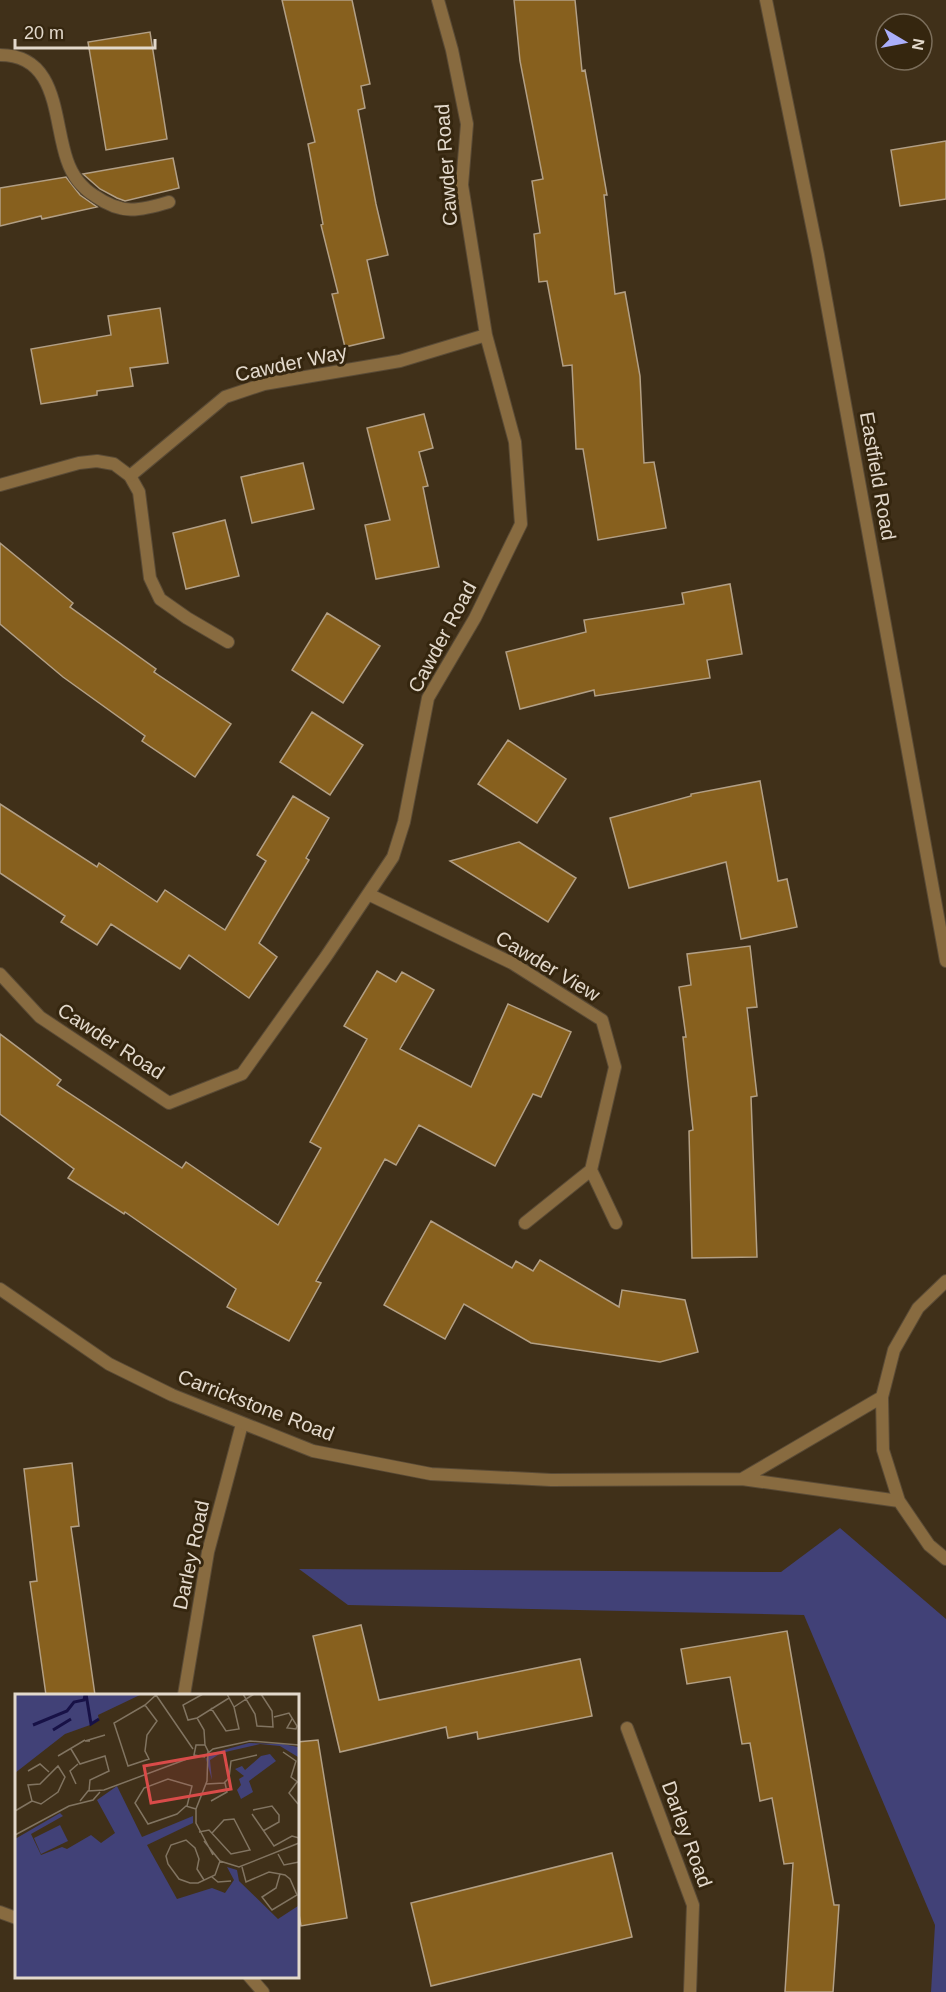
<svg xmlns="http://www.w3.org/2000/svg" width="946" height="1992" font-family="Arial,sans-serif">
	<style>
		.green { fill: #414177 }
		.building { fill: #87601e; stroke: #b29f85; stroke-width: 1.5 }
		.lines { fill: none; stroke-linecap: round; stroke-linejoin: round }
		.service-casing { stroke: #5a4b36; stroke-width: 14 }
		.minor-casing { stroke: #5a4b36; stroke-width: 14 }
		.tertiary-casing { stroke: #5a4b36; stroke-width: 14 }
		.service { stroke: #886b40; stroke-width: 12 }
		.minor { stroke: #886b40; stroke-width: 12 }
		.tertiary { stroke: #886b40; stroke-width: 12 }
		.labels { text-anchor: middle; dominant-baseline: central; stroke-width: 6; stroke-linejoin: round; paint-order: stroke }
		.street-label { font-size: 20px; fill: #e3d9cc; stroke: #35260f }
		.inset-river { fill: none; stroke: #171146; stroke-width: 3 }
		.inset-road { fill: none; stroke: #817461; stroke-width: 1.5 }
		.view { fill: #d94b49; fill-opacity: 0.15; stroke: #d94b49; stroke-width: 3 }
		.inset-edge { fill: none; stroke: #e3d9cc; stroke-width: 3 }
	</style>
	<rect width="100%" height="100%" fill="#403019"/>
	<path class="green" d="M840 1528 946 1619V1992H931L935 1925 804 1615 348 1605 299 1569 781 1572Z"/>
	<path class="building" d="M282 0H352L370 84 361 86 365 108 358 110 376 204 388 255 367 260 384 338 345 347 332 294 338 293 321 225 323 224 308 144 315 142Z
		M514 0H575L582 71 585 70 607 195H604L615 294 625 292 640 376 644 463 654 462 666 528 598 540 583 449H576L572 365 563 366 547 281 539 282 534 234 540 233 532 181 543 179 520 61Z
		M150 32 167 139 106 150 88 42Z
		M946 141V199L900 206 891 150Z
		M173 158 179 188 125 201 117 198 100 189 83 174Z
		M66 177 80 195 97 207 42 219 41 216 0 226V188Z
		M160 308 168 363 130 368 133 386 97 391V395L41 404 31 349 111 335 108 316Z
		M424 414 433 448 419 452 428 486 423 487 439 567 376 579 365 525 390 520 367 428Z
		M303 463 314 509 252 523 241 477Z
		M225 520 239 576 186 589 173 533Z
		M0 543 73 603 70 607 156 669 154 672 231 724 195 777 142 741 145 736 63 677 0 624Z
		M730 584 742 654 707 660 710 678 595 696 594 690 520 709 506 652 586 632 584 620 684 604 682 593Z
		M327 613 380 646 343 703 292 670Z
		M312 712 363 745 330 795 280 762Z
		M508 740 566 779 537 823 478 784Z
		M760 781 778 881 787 879 797 927 741 939 726 862 629 888 610 818 691 796V794Z
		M293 796 329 818 306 858 309 860 259 943 277 957 249 998 189 955 180 969 111 924 97 945 61 922 65 916 0 873V804L97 867 99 863 157 902 165 890 225 930 266 861 257 855Z
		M519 842 576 878 548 922 450 861Z
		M750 946 757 1007 747 1008 757 1096 751 1097 757 1257 692 1258 689 1131 693 1130 683 1037H686L679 987 691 985 687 954Z
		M377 971 396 982 402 972 434 990 400 1049 471 1087 508 1004 571 1032 541 1097 533 1094 495 1166 419 1125 396 1165 385 1159 316 1281 321 1283 289 1341 227 1307 236 1289 125 1212 124 1214 68 1178 74 1169 0 1114V1034L61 1080 57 1085 182 1168 186 1162 278 1225 321 1148 310 1142 367 1039 344 1026Z
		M431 1221 512 1268 516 1261 533 1271 540 1260 619 1307 622 1290 685 1300 698 1352 660 1362 531 1343 464 1304 445 1339 384 1305Z
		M72 1463 79 1526 71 1527 95 1695H46L30 1582 37 1581 24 1469Z
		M361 1625 379 1700 580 1659 592 1716 478 1739 477 1732 448 1738 446 1727 340 1752 313 1636Z
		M787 1631 834 1905H839L833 1992H785L793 1863 784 1864 772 1798 760 1801 750 1743 742 1744 730 1677 687 1684 681 1649Z
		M318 1740 347 1918 301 1926 297 1903V1742Z
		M612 1853 632 1937 431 1986 411 1903Z"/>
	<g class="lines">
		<defs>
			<path id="service" d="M0 55C59 55 53 120 67 160 72 175 82 188 95 196 122 215 139 211 169 202
				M0 485 79 463 97 461 114 464 130 476 139 492 150 578 160 599 187 618 228 642"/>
			<path id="minor" d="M130 476 225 397 264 384 400 361 486 335
				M368 894 512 963 602 1020 615 1067 591 1170
				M0 974 40 1017 169 1103 242 1074 325 958 393 857 404 822 428 698 475 618 521 524 515 442 486 335 462 185 467 124 452 50 438 0
				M525 1223 591 1170 616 1223
				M184 1695 208 1552 242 1424
				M627 1728 693 1905 690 1992
				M0 1912 16 1918
				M249 1976 263 1992"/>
			<path id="tertiary" d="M766 0 818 255 946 961
				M946 1281 918 1308 894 1350 882 1397 883 1450 899 1501 929 1545 946 1559
				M0 1289 109 1364 172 1395 313 1451 431 1474 551 1480 742 1479 899 1501
				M742 1479 882 1397"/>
		</defs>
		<use href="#service" class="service-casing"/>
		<use href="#minor" class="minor-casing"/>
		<use href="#tertiary" class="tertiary-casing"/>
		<use href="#service" class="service"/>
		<use href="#minor" class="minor"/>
		<use href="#tertiary" class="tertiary"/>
	</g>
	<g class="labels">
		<g class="street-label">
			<text transform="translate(446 165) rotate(-94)">Cawder Road</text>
			<text transform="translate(291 363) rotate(-12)">Cawder Way</text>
			<text transform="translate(878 476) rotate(80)">Eastfield Road</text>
			<text transform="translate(442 637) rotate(-62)">Cawder Road</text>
			<text transform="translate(548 966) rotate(31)">Cawder View</text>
			<text transform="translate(111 1041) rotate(33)">Cawder Road</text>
			<text transform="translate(256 1405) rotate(21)">Carrickstone Road</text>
			<text transform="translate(191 1555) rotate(-78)">Darley Road</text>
			<text transform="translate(687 1834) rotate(70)">Darley Road</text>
		</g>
	</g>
	<g transform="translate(15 1694)">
		<rect width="284" height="284" fill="#403019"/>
		<path d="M0 0H127L83 21 84 26 75 31 50 40 0 79ZM234 49 268 50 283 53V63L265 52 245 50 206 59 195 66 197 86 191 65 194 60ZM255 60 261 67 234 87 238 98 226 105 222 96 226 91 224 85 229 82 220 75 227 72 230 76 246 62ZM102 92 127 143 178 122V129L132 151 162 205 197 194 210 199 219 186 212 173 222 176 224 187 263 225 283 212V283L0 284V145L45 119 48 122 16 140 26 161 47 153 52 155 76 141 86 149 100 139 82 106ZM45 131 53 147 26 160 19 144Z" fill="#414177"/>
		<path class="inset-river" d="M71 0 76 30 84 25M18 31 52 17 59 8 69 6 70 1M38 36 56 25"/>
		<path class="inset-road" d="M212 0 219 13 231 5 228 0M239 0 231 5 240 20 242 32 258 33 257 17 246 0M130 11 99 29 113 72 134 65 130 57 132 41 142 27 130 11 141 1 178 55M196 14 211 37 224 35 219 13M259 23 274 19 282 32 281 35 272 34 277 25M182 24 173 26 168 11 188 0M75 47H70L90 41M190 51 189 36 182 24 214 4M56 55 65 70 90 62 94 77 75 86 74 97M268 58 281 67 276 83 284 89M192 60 198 55 235 47 284 51M43 62 70 46M190 63 179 61 181 51H190L193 57 192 87 181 115V129L198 161M43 72 50 83 43 98 26 110 17 107 13 91 25 90ZM13 77 25 70 34 78M282 88 274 99 283 110M61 90 55 77 63 70M191 90 209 89 214 84 216 67 242 61M65 107 73 97 89 96 180 62M196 107 212 98 210 89M172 112 177 92 153 85 129 94 120 109 133 130 162 120 171 112 181 115M238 116 257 112 264 121V128L248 137M0 117 17 107M237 120 259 152 277 142 284 144M184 138 194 136 216 160 235 156 219 125 209 126 197 139M0 141 54 112 78 106 85 98M189 147 205 167 224 173 284 149M263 160 269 171 284 168M227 173 231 188 254 178 265 180 270 181 275 185 282 201 257 216 247 203 261 194 265 180M197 183 203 188 216 187M189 186 182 175 184 165 180 154 171 146 156 151 151 162 153 170 164 185 175 189H183L200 181 205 167"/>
		<path class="view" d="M209 58 216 95 136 109 129 72Z"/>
		<rect width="284" height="284" class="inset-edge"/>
	</g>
	<g transform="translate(904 42) rotate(100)"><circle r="28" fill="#35260f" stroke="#7b6e5b" stroke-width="1.5"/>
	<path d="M0-4.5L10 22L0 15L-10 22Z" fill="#abaffb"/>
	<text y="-9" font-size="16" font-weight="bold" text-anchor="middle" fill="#e3d9cc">N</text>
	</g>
	<path d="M15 39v9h140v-9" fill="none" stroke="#e3d9cc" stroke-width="3"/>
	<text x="24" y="39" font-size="18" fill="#e3d9cc" stroke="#35260f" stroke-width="4.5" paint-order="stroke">20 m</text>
</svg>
